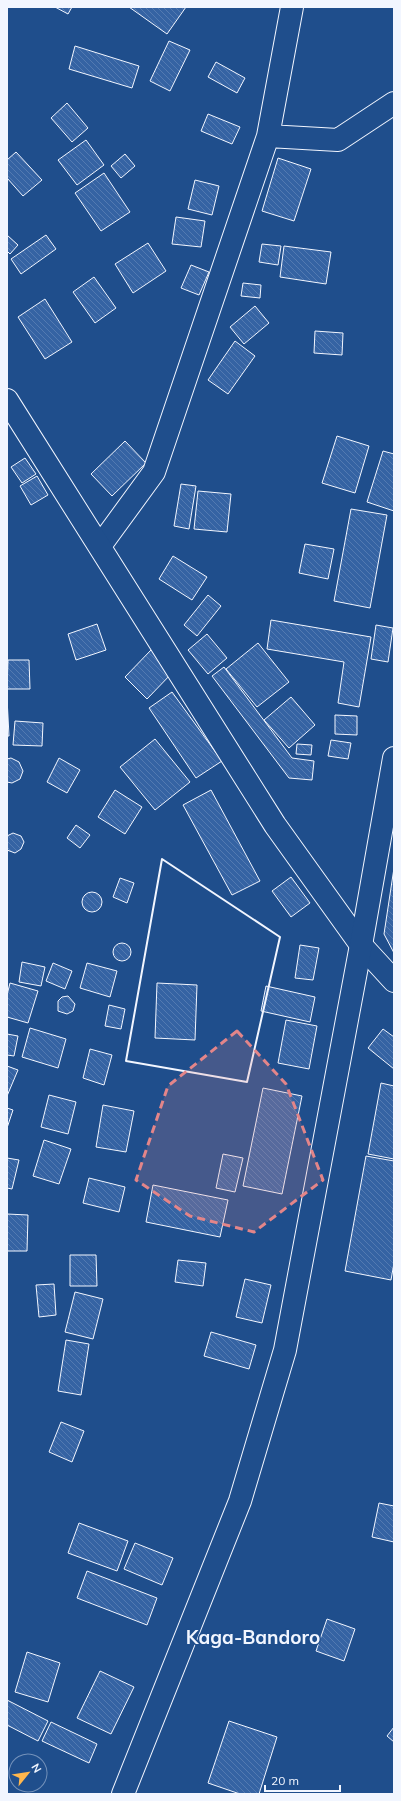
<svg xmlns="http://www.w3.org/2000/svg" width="401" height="1801" font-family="Mulish,sans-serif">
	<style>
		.building { fill: url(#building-back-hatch); stroke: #f2f6ff }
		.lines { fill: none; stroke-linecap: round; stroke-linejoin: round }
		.minor-casing { stroke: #f2f6ff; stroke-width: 24 }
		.tertiary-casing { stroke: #f2f6ff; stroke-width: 24 }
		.primary-casing { stroke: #f2f6ff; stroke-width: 24 }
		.minor { stroke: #1f4e8c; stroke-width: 22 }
		.tertiary { stroke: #1f4e8c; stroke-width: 22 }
		.primary { stroke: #1f4e8c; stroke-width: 22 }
		.wall { stroke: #f2f6ff; stroke-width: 2 }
		.marked { fill: #e38589; fill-opacity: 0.2; stroke: #e38589; stroke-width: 3; stroke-dasharray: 8 5; stroke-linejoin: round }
		.labels { text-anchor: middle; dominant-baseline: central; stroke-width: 3; stroke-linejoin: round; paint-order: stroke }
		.town-label { font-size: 19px; font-weight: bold; fill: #f2f6ff; stroke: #1f4e8c }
	</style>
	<defs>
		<pattern id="building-back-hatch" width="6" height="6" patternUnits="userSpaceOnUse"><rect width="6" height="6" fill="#3563a3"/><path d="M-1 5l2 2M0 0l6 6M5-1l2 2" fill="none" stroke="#537ab1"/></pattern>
	</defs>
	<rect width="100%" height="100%" fill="#1f4e8c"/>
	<path class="building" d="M55 7H72L68 14Z
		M129 7H186L167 34Z
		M169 41 190 50 170 91 150 81Z
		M75 46 139 66 132 88 69 69Z
		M216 62 245 78 237 93 208 77Z
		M67 103 88 128 72 142 51 118Z
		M208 114 240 127 232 144 201 131Z
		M86 140 104 165 77 185 58 160Z
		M16 152 42 180 23 196 7 178V160Z
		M125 154 135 166 121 178 111 166Z
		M278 158 311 169 294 221 262 211Z
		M104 173 130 212 101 231 75 193Z
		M195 180 219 186 212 215 188 209Z
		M176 217 205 221 201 247 172 244Z
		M7 235 18 245 10 254 7 251Z
		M46 235 56 249 21 274 11 259Z
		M148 243 166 271 133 293 115 264Z
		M262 244 281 246 278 265 259 262Z
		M284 246 331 252 326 284 280 277Z
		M191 265 209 272 199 295 181 288Z
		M94 277 116 308 95 323 73 292Z
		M243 283 261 285 260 298 241 296Z
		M45 299 72 342 45 359 18 317Z
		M255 306 269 323 244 344 230 327Z
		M315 331 343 333 342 355 314 353Z
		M235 341 255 356 228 394 208 380Z
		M337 436 369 446 355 493 322 483Z
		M125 441 146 463 112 496 91 474Z
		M383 451 394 454V511L367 502Z
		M25 458 36 474 22 483 11 467Z
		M37 476 48 495 31 505 20 486Z
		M181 484 196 486 189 529 174 526Z
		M198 491 231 494 227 532 194 529Z
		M351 509 387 515 370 608 334 601Z
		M305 544 334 549 328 579 299 573Z
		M173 556 207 577 192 600 159 579Z
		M208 595 221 606 197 636 184 625Z
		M271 620 371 637 359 707 338 703 344 662 267 649Z
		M97 624 106 650 76 660 68 634Z
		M376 625 393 628 388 662 371 659Z
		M207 634 227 658 208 674 188 650Z
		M258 643 289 682 257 707 226 669Z
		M151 650 173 672 147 699 125 677Z
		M8 660H29L30 689H7Z
		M224 667 292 758 314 761 312 780 289 778 212 676Z
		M172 692 222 761 196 778 149 708Z
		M291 697 315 725 289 748 264 720Z
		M7 698 9 736H7Z
		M335 715 357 716V735L335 734Z
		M15 721 43 723 42 746 13 745Z
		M155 739 190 782 155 810 120 767Z
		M331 740 351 743 348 759 328 756Z
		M297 744 312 745 311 755 296 754Z
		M11 758 19 762 23 771 20 779 12 783 7 782V759Z
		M59 758 80 770 67 793 47 782Z
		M115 790 142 807 125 834 98 817Z
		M211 790 260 881 232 895 183 805Z
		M76 825 90 835 80 848 67 838Z
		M13 833 21 836 24 842 21 849 15 853 7 850V836Z
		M394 868V953L384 934Z
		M291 877 310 903 291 917 272 891Z
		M120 878 134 883 127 903 113 897Z
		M82 902a10 10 0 1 1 20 0a10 10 0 1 1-20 0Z
		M113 952a9 9 0 1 1 18 0a9 9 0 1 1-18 0Z
		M300 945 319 948 313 980 295 978Z
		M22 962 45 967 41 986 19 982Z
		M53 963 72 971 65 989 46 981Z
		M87 963 117 971 110 997 80 988Z
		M10 983 38 991 28 1023 7 1017V995Z
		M157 983 197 985 195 1040 155 1038Z
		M266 986 315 997 310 1022 261 1011Z
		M68 996 75 1004 73 1011 67 1014 58 1011V1001L62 997Z
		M109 1005 125 1009 121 1029 105 1026Z
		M286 1020 317 1026 309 1069 278 1063Z
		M30 1028 66 1039 58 1068 22 1057Z
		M383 1029 394 1037V1069L368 1048Z
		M7 1034 18 1036 14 1056 7 1055Z
		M90 1049 112 1055 104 1085 83 1078Z
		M7 1066 18 1070 7 1096Z
		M381 1083 394 1086V1159L368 1154Z
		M263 1088 302 1096 282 1194 243 1186Z
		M49 1095 76 1102 68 1134 41 1127Z
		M103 1105 134 1111 126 1152 96 1147Z
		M7 1108 13 1110 7 1128Z
		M44 1140 71 1149 59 1184 33 1176Z
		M223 1154 243 1158 235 1192 216 1188Z
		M366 1156 394 1161V1263L391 1280 345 1271Z
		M7 1158 19 1160 12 1189 7 1188Z
		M89 1178 125 1187 119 1212 83 1203Z
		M153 1185 228 1200 220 1237 146 1222Z
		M7 1214 28 1215 27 1251H7Z
		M70 1255H96L97 1286H70Z
		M178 1260 206 1263 203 1286 175 1282Z
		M245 1279 271 1285 262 1323 236 1317Z
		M54 1284 56 1315 39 1317 36 1285Z
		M75 1292 103 1299 93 1339 65 1332Z
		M211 1332 256 1345 249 1369 204 1356Z
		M66 1340 89 1344 81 1395 58 1391Z
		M61 1422 84 1431 72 1462 49 1452Z
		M379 1503 394 1506V1542L372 1537Z
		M79 1523 128 1541 117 1571 68 1553Z
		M135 1543 173 1558 162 1585 124 1569Z
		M87 1571 157 1598 147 1625 77 1598Z
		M327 1619 355 1629 344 1661 316 1651Z
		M27 1652 60 1663 48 1702 15 1692Z
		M100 1671 134 1687 111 1734 77 1718Z
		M7 1700 48 1721 38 1741 7 1725Z
		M229 1721 277 1737 259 1794H240L208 1783Z
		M51 1722 97 1744 89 1763 42 1741Z
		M394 1727V1742L387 1736Z"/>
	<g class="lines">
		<defs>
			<path id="minor" d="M268 136 338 140 394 103
				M100 546 154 472 268 136 292 7
				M361 945 394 981"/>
			<path id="tertiary" d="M7 400 275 825 361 945"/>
			<path id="primary" d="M123 1794 240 1501 285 1350 361 945 394 758"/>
		</defs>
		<use href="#minor" class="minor-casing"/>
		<use href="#tertiary" class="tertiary-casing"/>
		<use href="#primary" class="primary-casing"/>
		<use href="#minor" class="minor"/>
		<use href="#tertiary" class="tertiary"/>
		<use href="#primary" class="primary"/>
		<path class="wall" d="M162 859 280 937 247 1082 126 1061Z"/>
	</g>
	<path class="marked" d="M237 1031 286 1084 323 1180 254 1232 190 1216 136 1180 168 1086Z"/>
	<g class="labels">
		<g class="town-label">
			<text x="253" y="1637">Kaga-Bandoro</text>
		</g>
	</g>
	<rect width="401" height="1801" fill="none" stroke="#f2f6ff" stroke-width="16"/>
	<g transform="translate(28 1773) rotate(60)"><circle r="19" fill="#1f4e8c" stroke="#7391ba"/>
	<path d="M0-3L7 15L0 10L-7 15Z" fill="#ffb74d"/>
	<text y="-6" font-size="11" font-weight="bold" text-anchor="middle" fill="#f2f6ff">N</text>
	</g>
	<path d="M265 1785v6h75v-6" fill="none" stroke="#f2f6ff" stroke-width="2"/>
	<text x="271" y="1785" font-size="12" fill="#f2f6ff" stroke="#1f4e8c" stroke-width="3" paint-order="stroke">20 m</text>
</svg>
